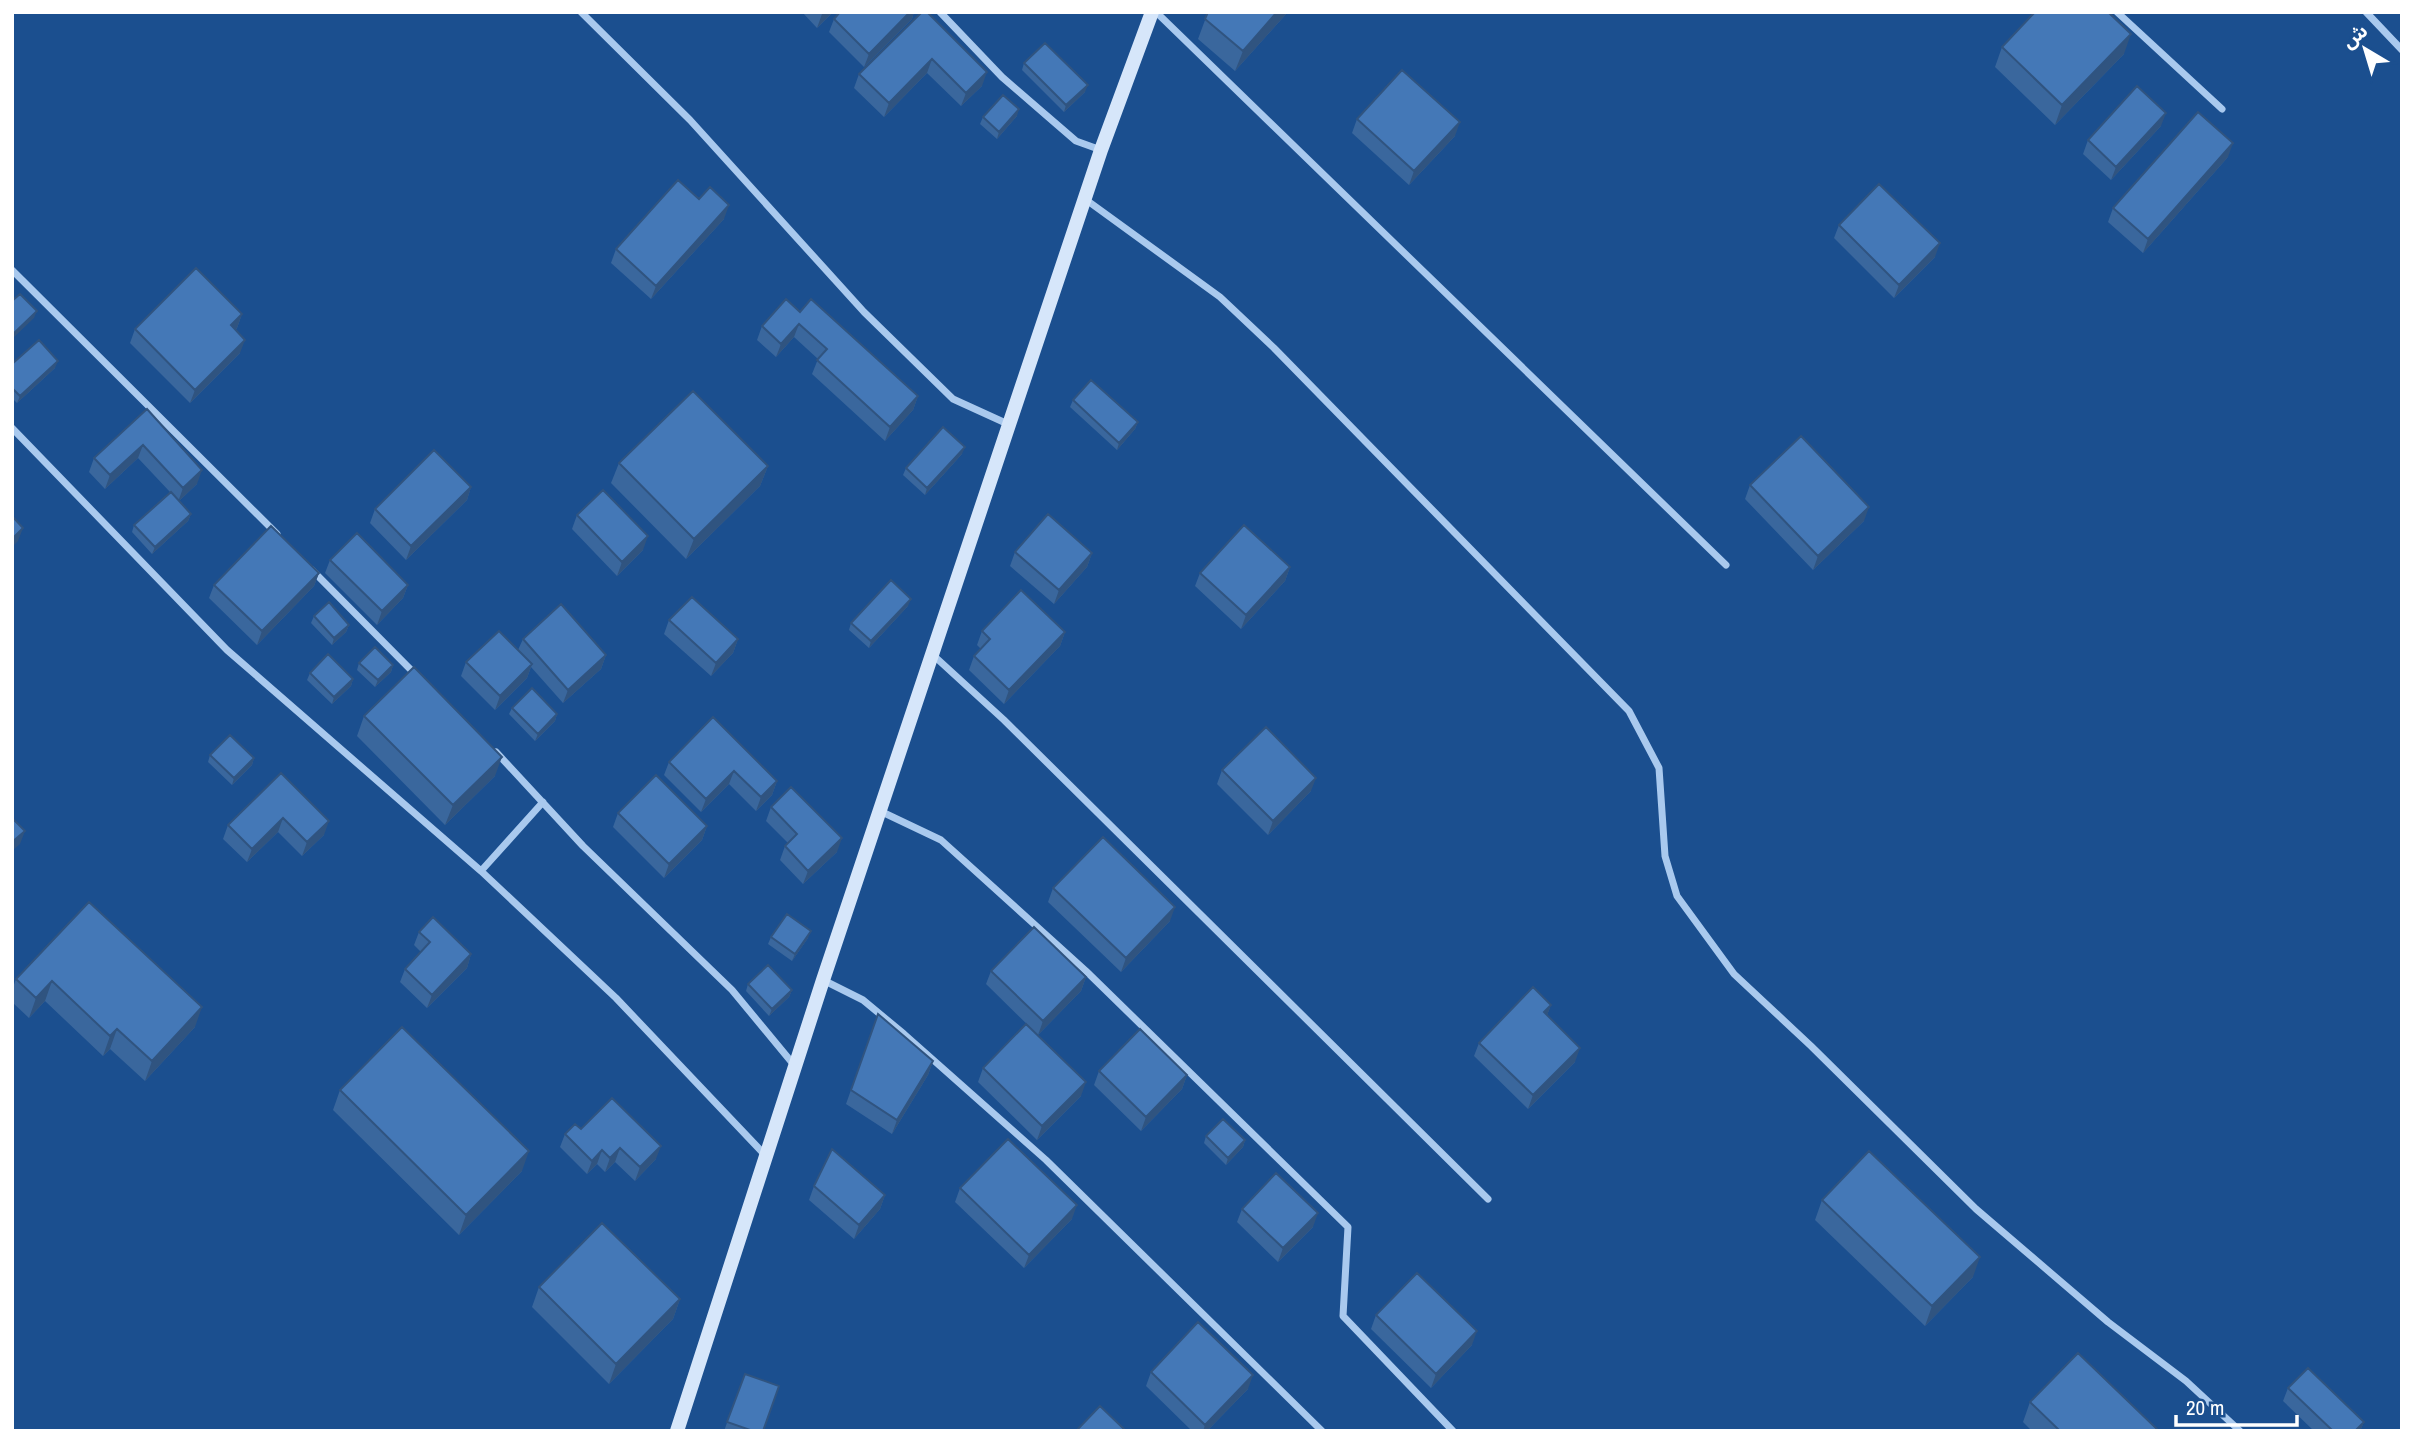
<svg xmlns="http://www.w3.org/2000/svg" width="2414" height="1443" font-family="'Archivo Narrow','Noto Sans Arabic',sans-serif">
	<style>
		.lines { fill: none; stroke-linecap: round; stroke-linejoin: round }
		.street { stroke: #a9c9ee; stroke-width: 7 }
		.secondary { stroke: #d6e6fa; stroke-width: 14 }
		.wall { fill: #3a679d }
		.shaded-wall { fill: #305480 }
		.building { fill: #4478b7; stroke: #305480; stroke-width: 2 }
	</style>
	<rect width="100%" height="100%" fill="#1b4f8f"/>
	<g class="lines">
		<path class="street" d="M581 12 690 120 864 312 953 399 1010 425
			M940 12 1002 77 1054 122 1076 141 1101 150
			M1156 12 1726 565
			M2117 12 2222 109
			M2366 12 2402 50
			M1085 199 1220 297 1274 348 1629 711 1659 768 1665 856 1677 896 1734 974 1811 1046 1976 1209 2108 1322 2186 1381 2240 1431
			M12 270 277 534
			M12 428 227 650 481 871 616 998 766 1156
			M312 570 417 676
			M933 655 1004 720 1488 1199
			M496 752 583 846 732 990 794 1065
			M880 811 941 840 1086 971 1348 1227 1343 1316 1453 1431
			M481 871 543 802
			M823 980 863 1000 904 1034 1046 1160 1322 1431"/>
		<path class="secondary" d="M677 1431 823 980 1101 150 1152 12"/>
	</g>
	<path class="wall" d="M802 12H833L817 28Z
		M840 12H914L912 19 864 67 829 32 834 19Z
		M922 12 982 86 961 106 927 73 884 117 854 88 859 74Z
		M1208 12H1288L1235 71 1198 39Z
		M2002 47 2124 54 2055 125 1995 67Z
		M1024 63 1085 92 1064 112 1022 70Z
		M1017 116 997 139 980 124 983 117Z
		M1357 119 1455 136 1409 185 1352 133Z
		M2161 126 2111 180 2083 154 2088 140Z
		M2228 157 2143 253 2108 222 2113 208Z
		M699 199 724 219 651 299 611 263 616 249Z
		M1839 225 1935 257 1894 298 1834 238Z
		M800 312 918 396 913 410 885 441 812 374 818 359 794 337 776 357 757 340 762 326Z
		M242 314 237 328 235 330 240 353 190 403 130 343 135 329Z
		M12 364 55 368 17 403 12 398Z
		M1073 400 1138 422 1135 429 1117 450 1070 407Z
		M147 409 197 484 179 501 191 514 188 521 152 554 132 532 134 525 170 492 138 458 105 489 89 472 94 458Z
		M962 454 925 495 903 475 906 468Z
		M619 463 768 466 760 486 686 559 611 483Z
		M1750 485 1864 521 1813 570 1745 499Z
		M471 487 467 500 406 560 370 523 375 509Z
		M577 515 643 550 617 576 572 529Z
		M1015 552 1092 553 1087 567 1054 604 1010 566Z
		M330 560 408 585 403 598 377 625 325 573Z
		M1290 567 1285 581 1241 629 1195 586 1200 573Z
		M319 573 314 586 257 645 209 598 214 585Z
		M908 606 869 648 849 630 851 623Z
		M314 616 349 625 346 632 332 645 311 623Z
		M669 620 738 639 733 653 711 676 664 634Z
		M982 631 1065 632 1060 646 1004 704 969 670 974 656 981 649 977 645Z
		M523 639 606 655 601 669 563 703 531 667 527 678 495 710 461 676 466 662 518 650Z
		M359 663 393 665 391 672 375 687 357 670Z
		M310 673 353 679 351 686 332 704 307 680Z
		M512 708 557 714 555 721 535 741 509 714Z
		M364 716 495 776 445 825 357 736Z
		M713 717 777 781 772 795 756 811 729 784 701 812 664 775 669 762Z
		M210 755 254 758 252 765 232 785 208 762Z
		M1222 770 1311 791 1268 835 1217 784Z
		M281 773 324 835 302 856 278 832 247 862 223 839 228 825Z
		M771 807 837 852 803 884 780 860 785 846 788 843 766 821Z
		M618 813 707 826 702 840 664 878 613 827Z
		M1053 888 1170 921 1121 972 1048 902Z
		M89 902 195 1027 145 1081 110 1049 103 1056 45 1001 29 1018 12 1002V990L16 979Z
		M419 932 471 954 467 968 427 1008 400 982 405 969 421 952 414 945Z
		M771 937 808 938 792 961 768 944Z
		M991 971 1086 977 1081 991 1038 1035 986 984Z
		M748 984 792 990 789 997 769 1016 746 991Z
		M1551 1005 1547 1015 1575 1062 1528 1109 1474 1056 1479 1043Z
		M878 1014 933 1061 928 1075 892 1134 846 1104Z
		M983 1068 1081 1096 1037 1140 978 1082Z
		M1099 1071 1187 1075 1182 1089 1141 1131 1094 1085Z
		M340 1090 522 1171 459 1235 333 1110Z
		M581 1129 656 1159 635 1181 615 1162 605 1172 597 1164 587 1174 560 1147 565 1134Z
		M1206 1136 1245 1140 1243 1147 1226 1165 1204 1143Z
		M814 1186 885 1195 880 1209 854 1239 809 1200Z
		M960 1188 1072 1219 1024 1268 955 1202Z
		M1822 1200 1973 1277 1925 1326 1815 1220Z
		M1242 1209 1313 1227 1278 1262 1237 1222Z
		M539 1287 680 1299 673 1319 609 1384 532 1307Z
		M1376 1315 1472 1345 1431 1388 1371 1329Z
		M1151 1372 1248 1389 1207 1431H1192L1146 1386Z
		M745 1374 763 1431H724Z
		M2288 1388 2364 1422 2360 1431H2314L2283 1401Z
		M2030 1402 2159 1431H2032L2023 1422Z"/>
	<path class="shaded-wall" d="M824 12H833L817 28 822 14Z
		M910 12H914L912 19 864 67 869 54Z
		M1277 12H1288L1235 71 1243 51Z
		M2131 34 2124 54 2055 125 2062 105Z
		M932 59 927 73 884 117 889 103Z
		M987 72 982 86 961 106 966 93Z
		M1088 85 1085 92 1064 112 1066 105Z
		M1019 109 1017 116 997 139 999 132Z
		M2166 113 2161 126 2111 180 2116 167Z
		M1460 122 1455 136 1409 185 1414 171Z
		M2233 143 2228 157 2143 253 2148 239Z
		M729 205 724 219 651 299 656 286Z
		M1940 243 1935 257 1894 298 1899 285Z
		M37 311 34 318 12 339V335Z
		M242 314 237 328 226 339 231 325Z
		M799 324 794 337 776 357 781 344Z
		M245 340 240 353 190 403 195 390Z
		M58 361 55 368 17 403 20 396Z
		M918 396 913 410 885 441 890 427Z
		M1138 422 1135 429 1117 450 1119 443Z
		M143 445 138 458 105 489 110 475Z
		M965 447 962 454 925 495 927 488Z
		M768 466 760 486 686 559 694 539Z
		M202 470 197 484 178 502 183 488Z
		M471 487 467 500 406 560 411 546Z
		M1869 507 1864 521 1813 570 1818 556Z
		M191 514 188 521 152 554 155 547Z
		M23 528 18 541 12 547V539Z
		M648 536 643 550 617 576 622 562Z
		M1092 553 1087 567 1054 604 1059 590Z
		M1290 567 1285 581 1241 629 1246 615Z
		M319 573 314 586 257 645 262 631Z
		M408 585 403 598 377 625 382 611Z
		M911 599 908 606 869 648 871 641Z
		M349 625 346 632 332 645 334 638Z
		M1065 632 1060 646 1004 704 1009 690Z
		M738 639 733 653 711 676 716 663Z
		M606 655 601 669 563 703 568 690Z
		M532 664 527 678 495 710 500 696Z
		M393 665 391 672 375 687 378 680Z
		M353 679 351 686 332 704 334 697Z
		M557 714 555 721 535 741 538 734Z
		M502 757 495 776 445 825 453 805Z
		M254 758 252 765 232 785 234 778Z
		M734 771 729 784 701 812 706 799Z
		M1316 778 1311 791 1268 835 1273 821Z
		M777 781 772 795 756 811 761 797Z
		M283 818 278 832 247 862 252 849Z
		M329 821 324 835 302 856 307 842Z
		M707 826 702 840 664 878 669 864Z
		M25 831 20 844 12 851V842Z
		M842 838 837 852 803 884 808 871Z
		M1175 907 1170 921 1121 972 1126 958Z
		M811 931 808 938 792 961 795 954Z
		M471 954 467 968 427 1008 432 995Z
		M1086 977 1081 991 1038 1035 1043 1021Z
		M52 981 45 1001 29 1018 36 998Z
		M792 990 789 997 769 1016 772 1009Z
		M1551 1005 1546 1018 1544 1012Z
		M202 1007 195 1027 145 1081 152 1061Z
		M117 1029 110 1049 103 1056 110 1036Z
		M1580 1048 1575 1062 1528 1109 1533 1095Z
		M933 1061 928 1075 892 1134 897 1120Z
		M1187 1075 1182 1089 1141 1131 1146 1117Z
		M1086 1082 1081 1096 1037 1140 1042 1126Z
		M1245 1140 1243 1147 1226 1165 1228 1158Z
		M661 1146 656 1159 635 1181 640 1167Z
		M620 1148 615 1162 605 1172 610 1158Z
		M602 1150 597 1164 587 1174 592 1161Z
		M529 1151 522 1171 459 1235 466 1215Z
		M885 1195 880 1209 854 1239 859 1225Z
		M1077 1205 1072 1219 1024 1268 1029 1255Z
		M1318 1213 1313 1227 1278 1262 1283 1248Z
		M1980 1257 1973 1277 1925 1326 1932 1306Z
		M680 1299 673 1319 609 1384 616 1364Z
		M1477 1331 1472 1345 1431 1388 1436 1374Z
		M1253 1375 1248 1389 1207 1431H1203L1205 1425Z
		M2364 1422 2360 1431H2355Z"/>
	<path class="building" d="M840 12H910L869 54 834 19Z
		M922 12H927L987 72 966 93 932 59 889 103 859 74Z
		M1208 12H1277L1243 51 1205 19Z
		M2035 12H2108L2131 34 2062 105 2002 47Z
		M1045 43 1088 85 1066 105 1024 63Z
		M1402 70 1460 122 1414 171 1357 119Z
		M2137 86 2166 113 2116 167 2088 140Z
		M1003 95 1019 109 999 132 983 117Z
		M2198 112 2233 143 2148 239 2113 208Z
		M678 180 699 199 710 187 729 205 656 286 616 249Z
		M1879 184 1940 243 1899 285 1839 225Z
		M196 268 242 314 231 325 245 340 195 390 135 329Z
		M20 294 37 311 12 335V301Z
		M786 299 800 312 811 299 918 396 890 427 817 360 827 349 799 324 781 344 762 326Z
		M39 340 58 361 20 396 12 388V364Z
		M1091 380 1138 422 1119 443 1073 400Z
		M693 391 768 466 694 539 619 463Z
		M147 409 202 470 183 488 143 445 110 475 94 458Z
		M943 427 965 447 927 488 906 468Z
		M1801 436 1869 507 1818 556 1750 485Z
		M434 450 471 487 411 546 375 509Z
		M603 490 648 536 622 562 577 515Z
		M171 492 191 514 155 547 134 525Z
		M1048 514 1092 553 1059 590 1015 552Z
		M12 516 23 528 12 539Z
		M1244 525 1290 567 1246 615 1200 573Z
		M271 526 319 573 262 631 214 585Z
		M357 533 408 585 382 611 330 560Z
		M891 580 911 599 871 641 851 623Z
		M1021 590 1065 632 1009 690 974 656 990 639 982 631Z
		M692 597 738 639 716 663 669 620Z
		M329 602 349 625 334 638 314 616Z
		M561 604 606 655 568 690 523 639Z
		M499 631 532 664 500 696 466 662Z
		M375 647 393 665 378 680 359 663Z
		M328 654 353 679 334 697 310 673Z
		M414 667 502 757 453 805 364 716Z
		M532 688 557 714 538 734 512 708Z
		M713 717 777 781 761 797 734 771 706 799 669 762Z
		M1266 727 1316 778 1273 821 1222 770Z
		M230 735 254 758 234 778 210 755Z
		M281 773 329 821 307 842 283 818 252 849 228 825Z
		M656 775 707 826 669 864 618 813Z
		M791 787 842 838 808 871 785 846 797 834 771 807Z
		M12 818 25 831 12 842Z
		M1103 837 1175 907 1126 958 1053 888Z
		M89 902 202 1007 152 1061 117 1029 110 1036 52 981 36 998 16 979Z
		M787 914 811 931 795 954 771 937Z
		M433 917 471 954 432 995 405 969 430 942 419 932Z
		M1034 927 1086 977 1043 1021 991 971Z
		M768 965 792 990 772 1009 748 984Z
		M1533 987 1551 1005 1544 1012 1580 1048 1533 1095 1479 1043Z
		M878 1014 933 1061 897 1120 851 1090Z
		M1026 1024 1086 1082 1042 1126 983 1068Z
		M402 1027 529 1151 466 1215 340 1090Z
		M1140 1029 1187 1075 1146 1117 1099 1071Z
		M612 1098 661 1146 640 1167 620 1148 610 1158 602 1150 592 1161 565 1134 575 1124 581 1129Z
		M1223 1119 1245 1140 1228 1158 1206 1136Z
		M1008 1139 1077 1205 1029 1255 960 1188Z
		M832 1149 885 1195 859 1225 814 1186Z
		M1869 1151 1980 1257 1932 1306 1822 1200Z
		M1276 1173 1318 1213 1283 1248 1242 1209Z
		M602 1223 680 1299 616 1364 539 1287Z
		M1417 1273 1477 1331 1436 1374 1376 1315Z
		M1198 1322 1253 1375 1205 1425 1151 1372Z
		M2078 1353 2159 1431H2060L2030 1402Z
		M2308 1368 2364 1422 2355 1431H2333L2288 1388Z
		M745 1374 779 1386 763 1431H753L727 1422Z
		M1100 1406 1126 1431H1076Z"/>
	<rect width="2414" height="1443" fill="none" stroke="#ffffff" stroke-width="28"/>
	<g transform="translate(2365 49) rotate(322)" stroke="#1b4f8f" stroke-width="5" paint-order="stroke">
	<path d="M0-5L12 26L0 18L-12 26Z" fill="#ffffff"/>
	<text y="-10" font-size="19" font-weight="bold" text-anchor="middle" fill="#ffffff">ش</text>
	</g>
	<path d="M2176 1415v10h121v-10" fill="none" stroke="#ffffff" stroke-width="3.5"/>
	<text x="2186" y="1415" font-size="21" fill="#ffffff" stroke="#1b4f8f" stroke-width="5" paint-order="stroke">20 m</text>
</svg>
